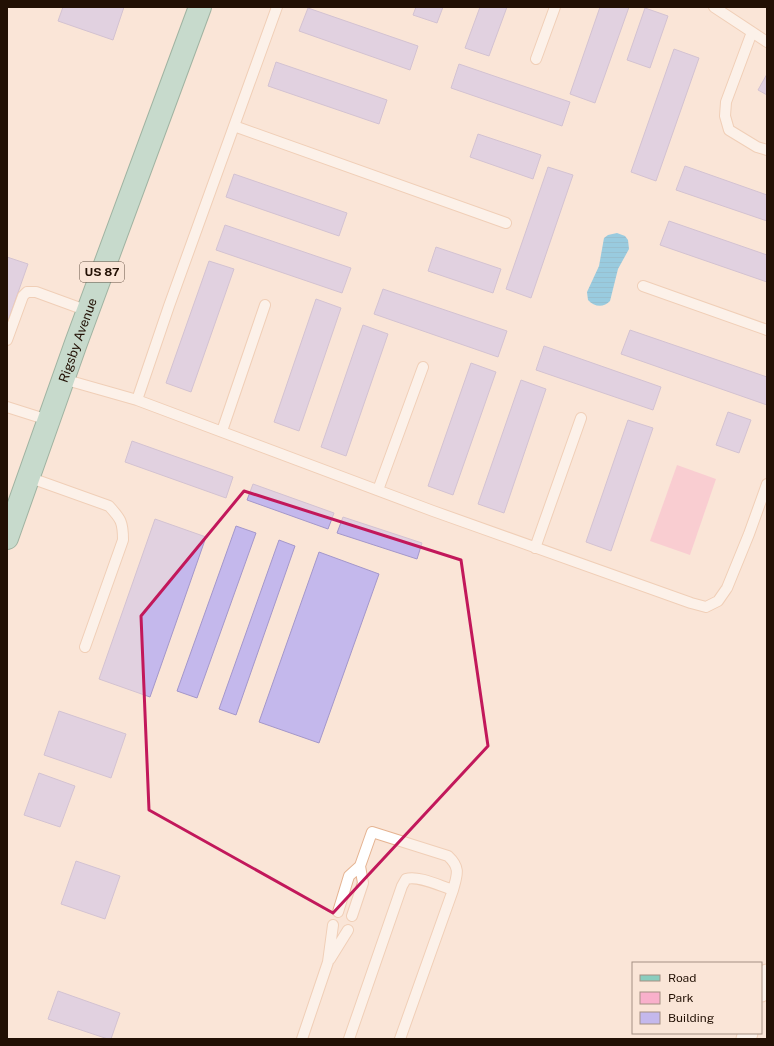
<svg xmlns="http://www.w3.org/2000/svg" width="774" height="1046" font-family="'Public Sans',sans-serif">
	<style>
		.green { fill: #f9b0cb }
		.water { fill: url(#water-rules) }
		.building { fill: #c4b8ec; stroke: #a497ca }
		.lines { fill: none; stroke-linecap: round; stroke-linejoin: round }
		.lane-casing { stroke: #e5b391; stroke-width: 12 }
		.street-casing { stroke: #e5b391; stroke-width: 21 }
		.primary-casing { stroke: #337561; stroke-width: 24 }
		.lane { stroke: #fff; stroke-width: 10 }
		.street { stroke: #fff; stroke-width: 19 }
		.primary { stroke: #8acdbe; stroke-width: 22 }
		.marked { fill: none; stroke: #c2185b; stroke-width: 3; stroke-linejoin: round }
		.labels { text-anchor: middle; dominant-baseline: central; stroke-width: 4; stroke-linejoin: round; paint-order: stroke }
		.shield { fill: #fae5d7; stroke: #635043; stroke-width: 1 }
		.shield-label { font-size: 12px; font-weight: bold; fill: #221004 }
		.street-label { font-size: 13px; fill: #221004; stroke: #fae5d7 }
	</style>
	<defs>
		<pattern id="water-rules" width="6" height="5" patternUnits="userSpaceOnUse"><rect width="6" height="5" fill="#24aae9"/><path d="M0 2.5h6" fill="none" stroke="#2091c6"/></pattern>
	</defs>
	<rect width="100%" height="100%" fill="#fae5d7"/>
	<path class="green" d="M677 465 716 479 690 555 650 541Z"/>
	<path class="water" d="M617 233 625 236 628 240 629 249 618 269 610 301C604 308 594 307 588 300L587 292 599 266 604 238 608 235Z"/>
	<path class="building" d="M63 7H124L113 40 58 21Z
		M416 7H443L437 23 413 15Z
		M480 7H507L489 56 465 48Z
		M600 7H629L595 103 570 94Z
		M308 8 418 46 410 70 299 31Z
		M645 8 668 16 650 68 627 60Z
		M674 49 699 58 656 181 631 172Z
		M276 62 387 100 379 124 268 86Z
		M459 64 570 102 562 126 451 88Z
		M767 74V95L758 90Z
		M478 134 541 155 533 179 470 157Z
		M685 166 767 195V221L676 190Z
		M548 167 573 175 531 298 506 289Z
		M234 174 347 213 339 236 226 197Z
		M669 221 767 255V282L660 245Z
		M225 225 351 268 342 293 216 250Z
		M436 247 501 269 493 293 428 271Z
		M7 257 28 264 7 324Z
		M209 261 234 269 191 392 166 383Z
		M383 289 507 331 498 357 374 314Z
		M316 299 341 308 299 431 274 422Z
		M363 325 388 334 346 456 321 447Z
		M630 330 767 377V405L621 354Z
		M544 346 661 387 653 410 536 370Z
		M471 363 496 372 453 495 428 486Z
		M521 380 546 389 504 513 478 504Z
		M728 412 751 420 739 453 716 445Z
		M628 420 653 428 611 551 586 542Z
		M132 441 233 477 226 498 125 462Z
		M253 484 334 513 328 529 247 500Z
		M343 517 422 543 417 559 337 533Z
		M155 519 206 537 150 697 99 679Z
		M236 526 256 533 197 698 177 691Z
		M279 540 295 546 236 715 219 709Z
		M319 552 379 574 319 743 259 722Z
		M59 711 126 734 111 778 44 755Z
		M39 773 75 786 60 827 24 815Z
		M76 861 120 876 105 919 61 904Z
		M58 991 120 1013 111 1039H108L48 1019Z"/>
	<g class="lines">
		<defs>
			<path id="lane" d="M277 7 169 306 137 400 433 511 691 603 706 607 718 601 727 588 749 534 767 484
				M714 7 767 42
				M752 32 726 102 725 116 729 130 757 147 767 150
				M536 59 555 7
				M234 126 506 223
				M643 286 767 330
				M7 340 23 296 27 292H36L88 311
				M63 379 137 400
				M7 407 48 420
				M222 431 265 305
				M28 477 109 506C121 519 123 522 123 540L85 647
				M378 490 423 367
				M535 548 581 418
				M338 912 349 876 360 866 372 832 448 856C461 868 457 875 453 890L400 1039
				M352 916 363 883 360 866
				M330 959 348 930
				M302 1039 328 962 333 925
				M349 1039 402 886 406 879C418 875 440 886 453 890"/>
			<path id="street" d="M761 992 767 974
				M746 1039 748 1033"/>
			<g id="primary">
				<path id="s1" d="M7 538 76 343 200 7"/>
			</g>
		</defs>
		<use href="#lane" class="lane-casing"/>
		<use href="#street" class="street-casing"/>
		<use href="#primary" class="primary-casing"/>
		<use href="#lane" class="lane"/>
		<use href="#street" class="street"/>
		<use href="#primary" class="primary"/>
	</g>
	<path d="M0 0H774V1046H0ZM244 491 461 560 488 746 333 913 149 810 141 616Z" fill="#fae5d7" fill-opacity=".55" fill-rule="evenodd"/>
	<path class="marked" d="M244 491 461 560 488 746 333 913 149 810 141 616Z"/>
	<g class="labels">
		<rect class="shield" x="80" y="262" width="44" height="20" rx="3"/>
		<g class="shield-label">
			<text x="102" y="272">US 87</text>
		</g>
		<g class="street-label">
			<text stroke="none"><textPath href="#s1" startOffset="210">Rigsby Avenue</textPath></text>
		</g>
	</g>
	<rect width="774" height="1046" fill="none" stroke="#221004" stroke-width="16"/>
	<rect x="632" y="962" width="130" height="72" fill="#fae5d7" stroke="#a49083"/>
	<rect x="640" y="975" width="20" height="6" fill="#8acdbe" stroke="#a49083"/>
	<text x="668" y="982" font-size="12" fill="#221004">Road</text>
	<rect x="640" y="992" width="20" height="12" fill="#f9b0cb" stroke="#a49083"/>
	<text x="668" y="1002" font-size="12" fill="#221004">Park</text>
	<rect x="640" y="1012" width="20" height="12" fill="#c4b8ec" stroke="#a49083"/>
	<text x="668" y="1022" font-size="12" fill="#221004">Building</text>
</svg>
